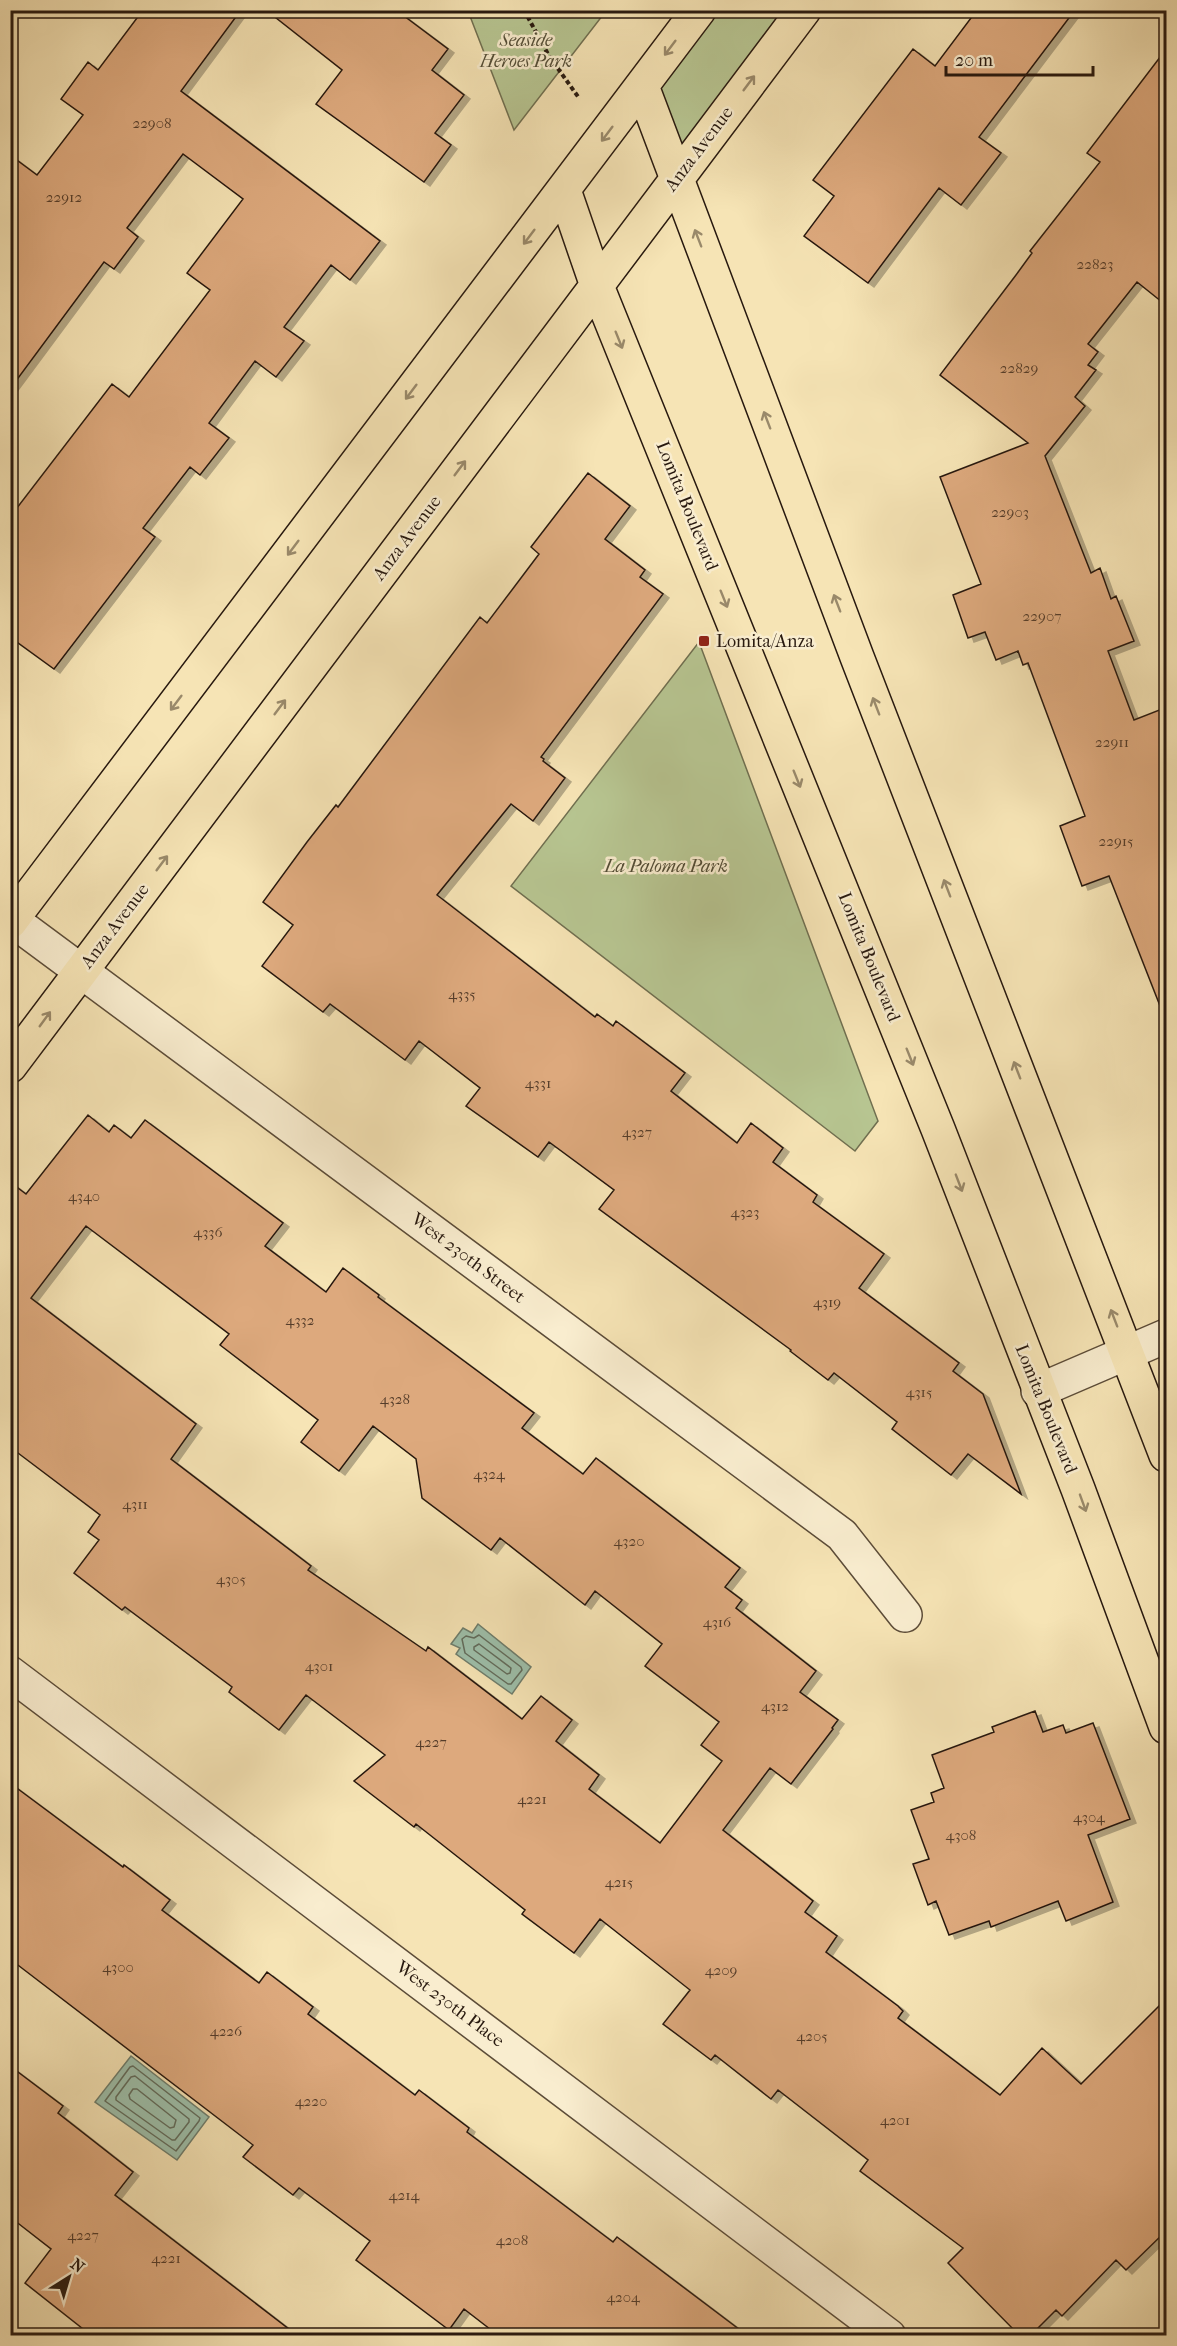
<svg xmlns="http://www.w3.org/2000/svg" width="1177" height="2346" font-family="'IM FELL French Canon',serif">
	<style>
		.green { fill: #b7c591; stroke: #706f50; stroke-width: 1.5 }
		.water { fill: #9dbfaa; stroke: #6e7d6c; stroke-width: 1.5 }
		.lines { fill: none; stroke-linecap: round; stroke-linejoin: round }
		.shore { stroke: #626c5c; stroke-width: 1.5 }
		.building { fill: #dda97d; stroke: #28190f; stroke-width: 1.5; fill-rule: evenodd; filter: url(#shadow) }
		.minor-casing { stroke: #5c4c38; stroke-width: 36 }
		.major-casing { stroke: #28190f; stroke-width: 36 }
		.path { stroke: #28190f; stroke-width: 4; stroke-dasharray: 4.5 3; stroke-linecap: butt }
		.minor { stroke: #f9edcf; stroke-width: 33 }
		.major { stroke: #f6e4b5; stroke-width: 33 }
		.oneway { stroke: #99896a }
		.poi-dot { fill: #8f2418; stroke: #f9edcf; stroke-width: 2 }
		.labels { text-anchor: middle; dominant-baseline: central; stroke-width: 5; stroke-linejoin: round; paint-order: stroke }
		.number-label { font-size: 15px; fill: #553d2a }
		.park-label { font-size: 18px; font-style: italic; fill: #534d36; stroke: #f9edcf }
		.street-label { font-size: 18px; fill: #28190f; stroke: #f9edcf }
		.poi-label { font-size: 18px; fill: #28190f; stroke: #f9edcf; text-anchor: start }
	</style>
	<defs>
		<filter id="shadow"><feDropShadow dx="6" dy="4" stdDeviation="0" flood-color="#0004"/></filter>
	</defs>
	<rect width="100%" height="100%" fill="#f6e4b5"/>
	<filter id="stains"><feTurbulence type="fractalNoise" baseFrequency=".00333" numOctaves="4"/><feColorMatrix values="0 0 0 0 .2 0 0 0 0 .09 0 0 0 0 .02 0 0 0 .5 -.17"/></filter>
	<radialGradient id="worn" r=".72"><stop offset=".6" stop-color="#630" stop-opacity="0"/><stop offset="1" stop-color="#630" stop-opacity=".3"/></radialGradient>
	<path class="green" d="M468 11H606L514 130Z
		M699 11H805L676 179 642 87Z
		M699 642 878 1121 855 1151 511 886Z"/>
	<path class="water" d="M478 1624 531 1667 512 1694 456 1654 460 1648 451 1644 463 1628 472 1633Z
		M131 2056 209 2117 177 2160 95 2102Z"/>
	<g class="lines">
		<path class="shore" d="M479 1635 521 1667 522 1670 511 1684H508L465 1653 462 1639 466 1636 474 1638Z
			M479 1644 511 1668 510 1673 507 1674 474 1650V1647Z
			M133 2066 200 2118 199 2121 176 2151 105 2101 130 2067Z
			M135 2076 189 2119V2122L175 2140H172L116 2100V2097L131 2077Z
			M133 2089H137L176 2120 174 2127 170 2128 130 2099 129 2095Z"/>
	</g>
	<path class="building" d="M143 10H241L181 91 380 241 350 280 331 265 284 327 304 341 276 377 255 361 209 423 229 438 200 475 190 467 143 528 155 537 54 669 10 637V517L112 384 129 397 210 290 187 273 243 199 183 154 127 228 138 237 114 269 104 262 10 389V155L37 175 83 115 61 99 88 62 98 70Z
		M266 10H396L448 49 432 70 464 95 435 133 451 145 424 182 316 104 342 70Z
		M977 10H1075L979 137 1001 153 961 205 939 188 868 283 804 236 834 196 813 180 913 49 935 66Z
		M1167 48V306L1137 282 1088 344 1098 352 1088 365 1096 370 1075 397 1085 406 1045 456 1091 573 1100 568 1111 599 1116 596 1134 641 1108 651 1134 720 1167 707V1015L1164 1016 1109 876 1082 886 1060 826 1085 816 1028 663 1023 665 1018 651 996 660 985 632 968 638 953 595 981 584 940 477 1028 443 940 375 1016 275 1032 253 1030 251 1100 162 1087 153Z
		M588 473 630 506 605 539 645 570 640 577 663 594 541 757 544 759 543 761 565 778 533 821 511 804 437 895 595 1017 597 1014 613 1026 616 1021 685 1073 671 1091 737 1143 751 1123 783 1148 773 1162 817 1195 813 1202 884 1254 859 1288 959 1363 953 1371 983 1394 1021 1494 968 1454 951 1475 892 1429 897 1422 834 1373 828 1380 790 1351 791 1350 599 1209 614 1190 549 1142 538 1157 466 1106 480 1088 419 1041 405 1060 330 1004 323 1012 262 966 293 925 263 902 307 842 336 805 338 807 480 617 487 623 539 554 531 547Z
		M88 1115 109 1132 114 1125 131 1138 145 1120 283 1223 265 1246 326 1292 343 1268 379 1295 378 1297 534 1413 522 1428 583 1474 596 1458 740 1568 725 1587 742 1600 736 1608 816 1671 800 1692 838 1720 832 1728 833 1729 791 1784 770 1768 723 1830 813 1901 805 1912 837 1936 826 1952 898 2006 903 2011 898 2018 1000 2095 1042 2048 1081 2084 1167 1998V2230L1126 2270 1116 2260 1062 2316 1056 2310 1030 2336H1020L948 2263 963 2248 860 2171 868 2160 778 2090 771 2099 715 2055 711 2060 663 2024 690 1990 600 1919 574 1953 522 1914 525 1910 416 1824 414 1827 354 1781 385 1755 306 1695 279 1730 229 1692 232 1687 125 1607 122 1610 74 1573 99 1540 88 1532 100 1515 10 1447V1182L26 1194ZM86 1226 229 1334 220 1345 318 1420 301 1442 339 1471 373 1426 416 1459 422 1498 491 1550 500 1538 585 1605 595 1591 662 1644 645 1666 719 1722 701 1745 722 1761 660 1843 589 1789 599 1775 556 1741 572 1720 541 1696 522 1719 428 1647 426 1651 308 1570 311 1566 171 1459 196 1424 31 1298Z
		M1035 1711 1043 1732 1063 1725 1066 1733 1093 1723 1130 1819 1088 1835 1113 1902 1066 1921 1058 1901 991 1927 989 1921 949 1935 936 1901 928 1905 913 1864 929 1859 911 1810 934 1802 931 1793 944 1788 932 1755 994 1732 992 1727Z
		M10 1783 123 1867 124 1865 170 1900 162 1910 259 1983 267 1972 313 2007 308 2014 415 2095 419 2090 469 2128 467 2132 613 2242 617 2237 748 2336H499L464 2309 449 2330 356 2260 370 2241 299 2188 293 2195 243 2157 253 2145 10 1959Z
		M10 2066 63 2106 58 2113 133 2172 115 2195 298 2336H92L25 2283 51 2249 10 2217Z"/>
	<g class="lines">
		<defs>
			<path id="minor" d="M12 920 842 1535 905 1615
				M1038 1391 1166 1336
				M10 1673 889 2336"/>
			<path id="major" d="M642 86 857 657 1166 1455
				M564 190 597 286 938 1129 1078 1489 1166 1727
				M10 922 699 10
				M10 1066 804 10"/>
		</defs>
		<use href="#minor" class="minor-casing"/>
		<use href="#major" class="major-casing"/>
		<path class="path" d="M524 10 549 56 579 98"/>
		<use href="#minor" class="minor"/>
		<use href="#major" class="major"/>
	</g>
	<defs><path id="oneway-shaft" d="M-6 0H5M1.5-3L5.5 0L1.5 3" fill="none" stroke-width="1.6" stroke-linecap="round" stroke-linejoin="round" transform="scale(1.5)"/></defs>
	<g class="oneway">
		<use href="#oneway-shaft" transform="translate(670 48) rotate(127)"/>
		<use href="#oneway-shaft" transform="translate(749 83) rotate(-53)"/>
		<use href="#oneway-shaft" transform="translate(607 134) rotate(127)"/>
		<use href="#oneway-shaft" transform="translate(529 237) rotate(127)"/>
		<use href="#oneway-shaft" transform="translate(698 238) rotate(-111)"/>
		<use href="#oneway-shaft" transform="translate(619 340) rotate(68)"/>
		<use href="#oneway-shaft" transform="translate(411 392) rotate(127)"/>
		<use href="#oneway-shaft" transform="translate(767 420) rotate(-111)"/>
		<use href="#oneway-shaft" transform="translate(460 468) rotate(-53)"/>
		<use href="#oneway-shaft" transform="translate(293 548) rotate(127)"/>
		<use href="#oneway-shaft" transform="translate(724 599) rotate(68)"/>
		<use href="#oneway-shaft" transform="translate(837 603) rotate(-111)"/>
		<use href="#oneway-shaft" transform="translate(176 703) rotate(127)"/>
		<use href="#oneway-shaft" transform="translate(876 706) rotate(-111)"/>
		<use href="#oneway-shaft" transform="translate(280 707) rotate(-53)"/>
		<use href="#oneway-shaft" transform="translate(797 779) rotate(68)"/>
		<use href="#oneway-shaft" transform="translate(162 863) rotate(-53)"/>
		<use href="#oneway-shaft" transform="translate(947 888) rotate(-111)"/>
		<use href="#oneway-shaft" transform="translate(45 1019) rotate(-54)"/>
		<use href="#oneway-shaft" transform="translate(910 1057) rotate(68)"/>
		<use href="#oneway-shaft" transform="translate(1017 1070) rotate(-111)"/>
		<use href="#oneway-shaft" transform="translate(959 1183) rotate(69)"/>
		<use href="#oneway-shaft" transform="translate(1114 1318) rotate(-111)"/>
		<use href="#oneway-shaft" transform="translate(1083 1503) rotate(70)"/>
	</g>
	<rect class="poi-dot" x="698" y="635" width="12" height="12" rx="3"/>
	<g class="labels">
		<g class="number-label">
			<text x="152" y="123">22908</text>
			<text x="64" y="197">22912</text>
			<text x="1095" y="264">22823</text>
			<text x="1019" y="368">22829</text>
			<text x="1010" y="512">22903</text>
			<text x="1042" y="616">22907</text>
			<text x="1112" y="742">22911</text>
			<text x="1116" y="841">22915</text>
			<text x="462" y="994">4335</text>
			<text x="538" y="1083">4331</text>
			<text x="637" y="1132">4327</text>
			<text x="84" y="1196">4340</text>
			<text x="745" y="1212">4323</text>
			<text x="208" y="1232">4336</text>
			<text x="827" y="1302">4319</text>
			<text x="300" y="1320">4332</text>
			<text x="919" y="1392">4315</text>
			<text x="395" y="1399">4328</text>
			<text x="489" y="1474">4324</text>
			<text x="135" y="1504">4311</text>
			<text x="629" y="1541">4320</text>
			<text x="231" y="1579">4305</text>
			<text x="717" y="1622">4316</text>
			<text x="319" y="1666">4301</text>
			<text x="775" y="1706">4312</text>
			<text x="431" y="1742">4227</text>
			<text x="532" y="1799">4221</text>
			<text x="1089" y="1817">4304</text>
			<text x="961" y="1835">4308</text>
			<text x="619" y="1882">4215</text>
			<text x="118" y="1967">4300</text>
			<text x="721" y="1970">4209</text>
			<text x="226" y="2031">4226</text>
			<text x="812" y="2036">4205</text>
			<text x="311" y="2101">4220</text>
			<text x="895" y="2120">4201</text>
			<text x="404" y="2195">4214</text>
			<text x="83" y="2235">4227</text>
			<text x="512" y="2240">4208</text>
			<text x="166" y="2258">4221</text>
			<text x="623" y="2297">4204</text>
		</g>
		<g class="park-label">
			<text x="526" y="40">Seaside<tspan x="526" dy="21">Heroes Park</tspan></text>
			<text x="666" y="866">La Paloma Park</text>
		</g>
		<g class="street-label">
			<text transform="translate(699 149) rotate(-53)">Anza Avenue</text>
			<text transform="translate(687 506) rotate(68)">Lomita Boulevard</text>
			<text transform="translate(407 538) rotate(-53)">Anza Avenue</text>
			<text transform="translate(115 926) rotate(-53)">Anza Avenue</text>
			<text transform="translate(869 957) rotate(68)">Lomita Boulevard</text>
			<text transform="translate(468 1258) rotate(37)">West 230th Street</text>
			<text transform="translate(1046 1409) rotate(68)">Lomita Boulevard</text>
			<text transform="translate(450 2004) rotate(37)">West 230th Place</text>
		</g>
		<g class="poi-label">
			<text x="716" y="641">Lomita/Anza</text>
		</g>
	</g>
	<rect width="1177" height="2346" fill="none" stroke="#f6e4b5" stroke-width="36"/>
	<rect x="12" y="12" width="1153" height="2322" fill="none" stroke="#28190f" stroke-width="3"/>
	<rect x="18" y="18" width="1141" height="2310" fill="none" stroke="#28190f" stroke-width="1.5"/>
	<g transform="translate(69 2277) rotate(37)" stroke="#f9edcf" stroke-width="4.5" paint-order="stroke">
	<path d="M0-4.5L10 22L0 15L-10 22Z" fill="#28190f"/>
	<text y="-9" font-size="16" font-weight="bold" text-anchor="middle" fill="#28190f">N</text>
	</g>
	<path d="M946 66v9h147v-9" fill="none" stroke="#28190f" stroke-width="3"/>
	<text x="955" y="66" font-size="18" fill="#28190f" stroke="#f9edcf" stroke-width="4.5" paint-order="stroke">20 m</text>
	<rect width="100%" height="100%" filter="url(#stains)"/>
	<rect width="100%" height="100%" fill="url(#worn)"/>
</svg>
